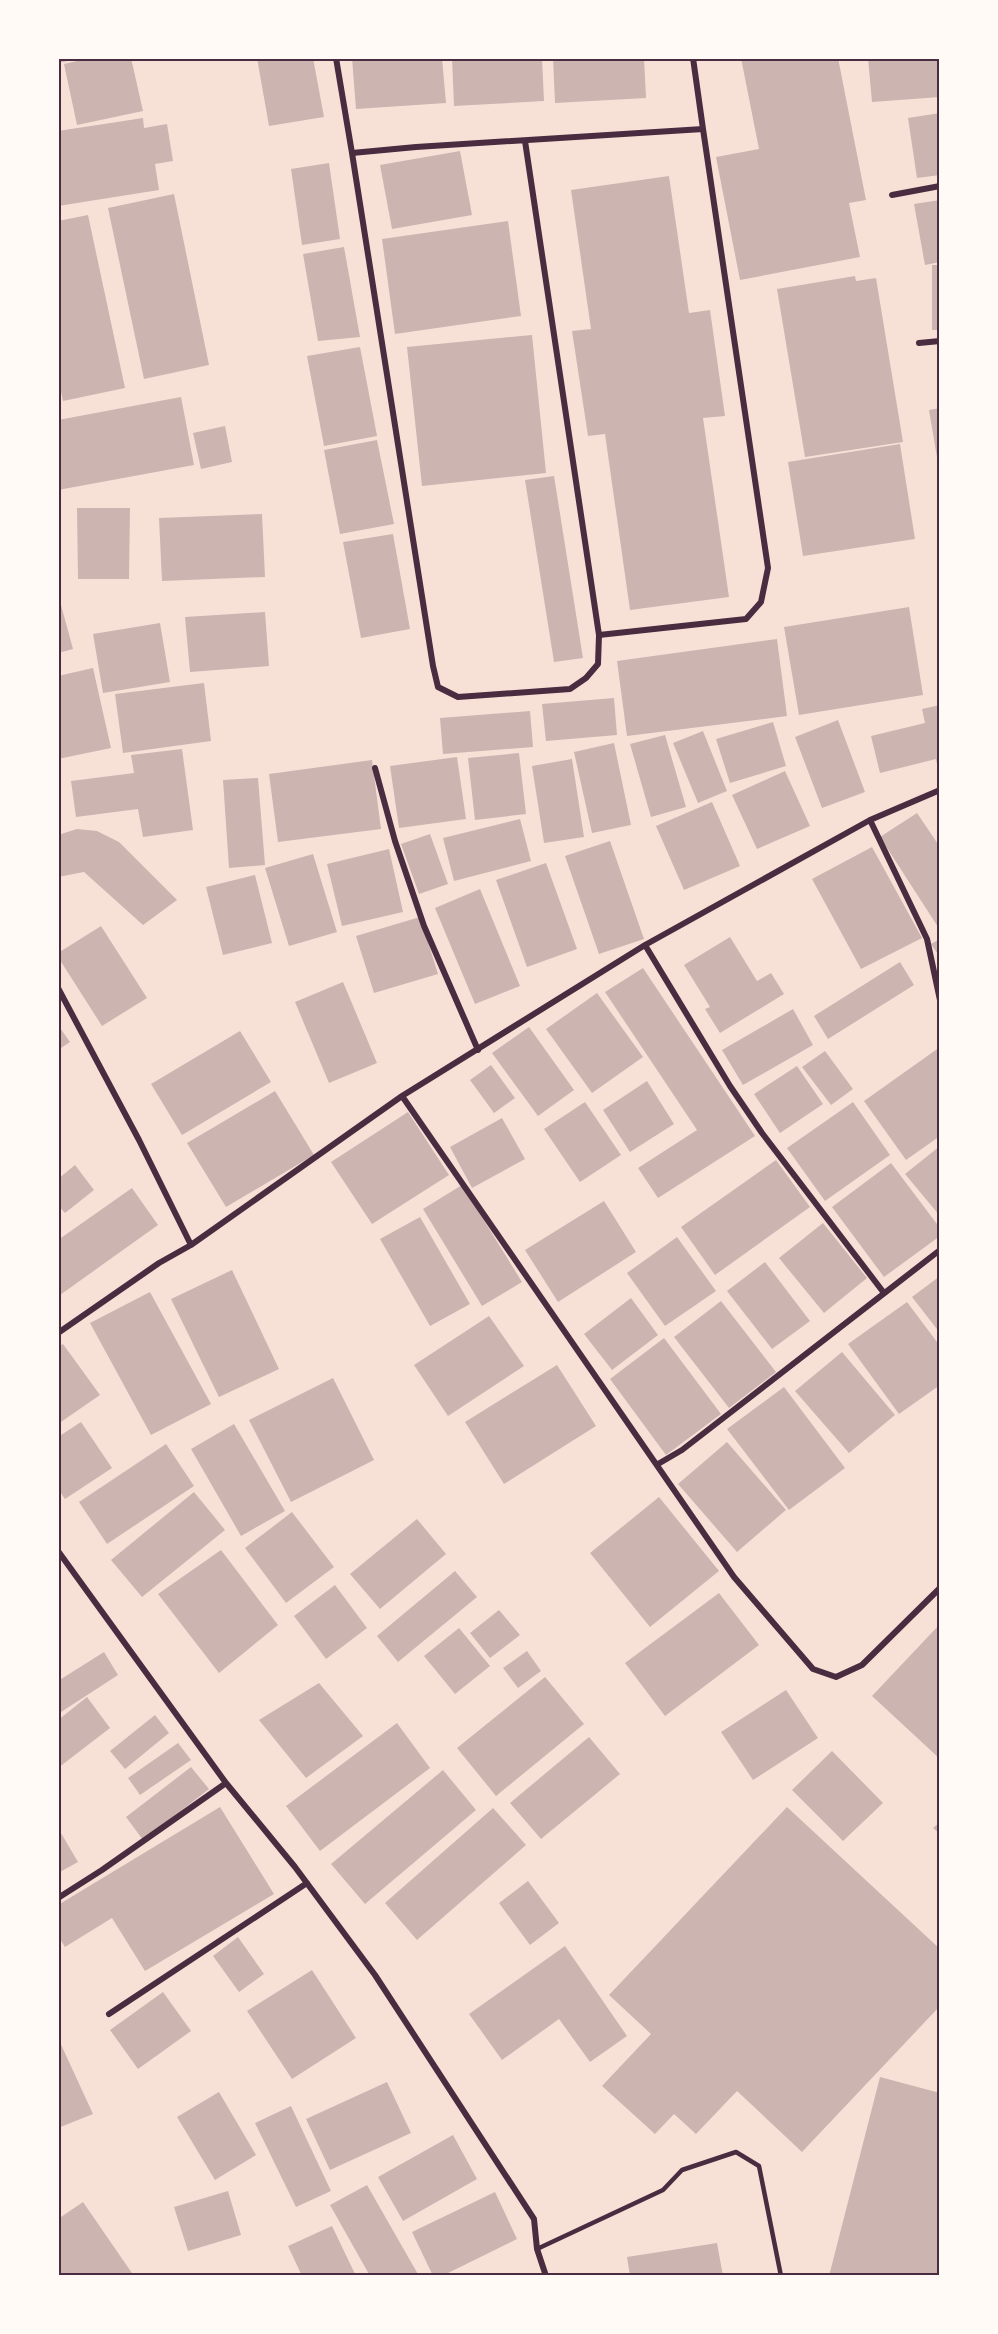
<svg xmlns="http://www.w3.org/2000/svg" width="998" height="2334" font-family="Commissioner,sans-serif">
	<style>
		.building { fill: #ccb4b1 }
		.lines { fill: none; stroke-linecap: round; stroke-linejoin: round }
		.service { stroke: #4a2c40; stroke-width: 4.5 }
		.minor { stroke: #4a2c40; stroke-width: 6 }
		.neatline { fill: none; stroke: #4a2c40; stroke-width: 2 }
	</style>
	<rect width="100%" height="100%" fill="#f7e1d7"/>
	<path class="building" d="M58 58H73V60L58 63Z
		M90 58H131L143 111 77 125 64 64Z
		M257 58H313L324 117 269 126Z
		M352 58H442L446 103 356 109Z
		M452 58H542L544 101 454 106Z
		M553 58H644L646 98 555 103Z
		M741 58H838L866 200 849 203 860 257 740 280 716 157 759 149Z
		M868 58H940V97L872 102Z
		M940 113V175L917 178 908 118Z
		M143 118 144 128 167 124 173 161 155 164 159 190 58 206V131Z
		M460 151 472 215 392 229 380 165Z
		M329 163 340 239 302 245 291 169Z
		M669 176 689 313 710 310 725 416 703 418 729 597 630 610 605 434 588 436 572 331 591 329 571 190Z
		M174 194 209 365 144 379 108 208Z
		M940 200V262L925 265 914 204Z
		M88 215 125 388 63 401 58 378V221Z
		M508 221 521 316 395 334 382 239Z
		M344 247 360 337 318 341 303 254Z
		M932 265H940V330H932Z
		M855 276 856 281 876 278 903 442 805 457 777 289Z
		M532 335 546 473 422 486 407 347Z
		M360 347 377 436 324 446 307 356Z
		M181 397 194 465 58 490V420Z
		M940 408V463H938L929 410Z
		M225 426 232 462 201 469 193 433Z
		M377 440 394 524 340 534 324 450Z
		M900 444 915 539 803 556 788 462Z
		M554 476 583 658 554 662 525 480Z
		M77 508H130L129 579H78Z
		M262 514 265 577 162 581 159 518Z
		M393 534 410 629 361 638 343 542Z
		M58 594 73 649 58 653Z
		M909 607 923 695 799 715 784 627Z
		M265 612 269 666 190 672 185 617Z
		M160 623 170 682 103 693 93 634Z
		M777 639 787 716 627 736 617 661Z
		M93 668 111 748 58 759V676Z
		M204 683 211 741 123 753 115 694Z
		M614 698 617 735 546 741 542 704Z
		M940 705V763L937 764 936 759 880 773 871 736 925 723 922 709Z
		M530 711 533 747 443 754 440 718Z
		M838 720 865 792 822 808 795 737Z
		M773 722 786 766 730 783 716 739Z
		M703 731 727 791 698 803 673 743Z
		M665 735 686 807 651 817 630 744Z
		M614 743 631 825 592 833 574 752Z
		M182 749 193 830 143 837 138 809 76 817 71 781 134 773 131 755Z
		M519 753 526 814 475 820 468 758Z
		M457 757 466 819 399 828 390 766Z
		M572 759 584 837 544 843 532 766Z
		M372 760 381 829 278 842 269 774Z
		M785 771 810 826 757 849 732 795Z
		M258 778 265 865 229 868 223 780Z
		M712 802 740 866 684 890 656 826Z
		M917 813 940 847 938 927 880 837Z
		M520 819 531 861 454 881 443 838Z
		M77 829 97 831 119 842 177 900 143 925 84 872 58 877V835Z
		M430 834 448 884 419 894 401 844Z
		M610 841 644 939 599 954 565 856Z
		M872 847 922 938 861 969 812 879Z
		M389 849 403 912 342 926 327 864Z
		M313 854 337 932 289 946 265 868Z
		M546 863 577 949 527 967 496 880Z
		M255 875 272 943 223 955 206 887Z
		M480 889 520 986 475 1004 435 908Z
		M420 917 438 974 374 993 356 936Z
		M101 926 147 998 102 1026 58 957V953Z
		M730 937 757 981 771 973 784 994 720 1033 705 1009 710 1007 684 965Z
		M940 939V957L931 944Z
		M900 962 914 985 828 1039 814 1016Z
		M643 968 755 1136 658 1198 638 1168 697 1130 605 992Z
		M343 982 377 1063 329 1083 295 1002Z
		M597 993 643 1057 592 1093 546 1029Z
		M793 1009 813 1045 743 1085 722 1050Z
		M58 1025 70 1042 58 1050Z
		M529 1027 574 1090 538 1116 492 1053Z
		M240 1031 271 1082 182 1135 151 1084Z
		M940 1047V1136L906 1160 864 1101Z
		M825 1051 853 1089 831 1105 802 1067Z
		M491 1065 515 1098 494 1113 470 1080Z
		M797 1066 823 1104 780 1133 754 1094Z
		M647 1081 674 1124 630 1152 603 1110Z
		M275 1091 314 1155 226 1207 187 1143Z
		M585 1102 621 1155 580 1182 544 1129Z
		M853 1102 890 1155 825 1201 787 1148Z
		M408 1112 449 1175 372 1224 331 1162Z
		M502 1118 525 1159 472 1188 450 1147Z
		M940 1146V1216L905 1174Z
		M776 1160 810 1207 715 1275 681 1227Z
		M891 1163 940 1228V1236L884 1277 832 1207Z
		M75 1165 94 1190 65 1213 58 1205V1179Z
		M462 1185 522 1282 482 1306 423 1209Z
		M132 1188 158 1225 60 1295 58 1240Z
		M604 1201 636 1252 558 1302 525 1250Z
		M420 1217 470 1304 430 1326 380 1239Z
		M823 1223 867 1278 824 1313 779 1258Z
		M677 1237 716 1291 665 1326 627 1273Z
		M765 1262 810 1321 772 1349 727 1291Z
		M232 1270 279 1369 219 1397 171 1299Z
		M940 1276V1333L912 1297Z
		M150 1292 211 1404 151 1435 90 1323Z
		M631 1298 658 1335 612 1370 584 1334Z
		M721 1301 776 1372 729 1408 674 1337Z
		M907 1302 940 1346V1385L899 1414 848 1344Z
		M489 1316 524 1366 448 1416 414 1365Z
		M664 1338 721 1414 666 1455 610 1379Z
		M63 1344 100 1395 58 1424V1347Z
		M842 1352 895 1415 849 1453 795 1391Z
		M557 1365 596 1426 504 1484 465 1422Z
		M333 1378 374 1460 291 1502 249 1420Z
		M784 1387 845 1468 789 1510 727 1429Z
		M81 1422 112 1468 65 1499 58 1489V1437Z
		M234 1424 285 1511 241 1536 191 1449Z
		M727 1442 786 1510 737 1552 678 1484Z
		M166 1444 194 1486 107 1544 79 1502Z
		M194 1492 225 1530 142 1597 111 1560Z
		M659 1497 719 1571 650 1627 590 1553Z
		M292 1512 334 1567 286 1603 245 1548Z
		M417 1519 446 1554 380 1609 350 1574Z
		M221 1550 278 1625 219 1673 158 1594Z
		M455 1571 477 1597 398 1662 377 1636Z
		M335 1585 367 1628 326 1659 294 1616Z
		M719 1593 759 1645 665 1716 625 1663Z
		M499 1610 520 1635 490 1658 470 1633Z
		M940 1624V1759L872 1696Z
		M459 1628 490 1666 455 1694 424 1656Z
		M527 1651 541 1671 518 1688 503 1668Z
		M104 1652 118 1675 58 1714V1681Z
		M545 1677 584 1724 496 1796 457 1748Z
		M319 1683 363 1736 306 1778 259 1720Z
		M786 1690 818 1738 753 1780 721 1732Z
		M87 1697 110 1728 58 1768V1720Z
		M155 1715 169 1733 125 1769 110 1751Z
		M397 1723 430 1768 320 1851 286 1806Z
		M589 1737 620 1774 541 1839 510 1803Z
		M178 1743 191 1760 140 1795 128 1778Z
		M832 1751 883 1803 843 1841 792 1790Z
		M191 1767 209 1789 143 1840 126 1817Z
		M443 1770 476 1810 365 1904 331 1864Z
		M220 1807 274 1894 145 1971 112 1918 65 1947 58 1936V1905Z
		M787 1807 940 1949V2006L802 2152 737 2091 696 2134 674 2114 655 2134 602 2086 651 2034 609 1995Z
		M493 1808 526 1845 417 1940 385 1903Z
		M940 1822V1834L933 1828Z
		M58 1828 78 1862 58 1873Z
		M528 1881 559 1923 530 1945 499 1903Z
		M238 1937 264 1974 239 1992 213 1956Z
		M565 1946 627 2036 590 2062 559 2019 502 2060 469 2014Z
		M312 1970 356 2038 292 2079 247 2011Z
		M163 1992 191 2031 138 2069 110 2030Z
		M58 2038 93 2114 58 2128Z
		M880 2077 940 2093V2276H829Z
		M387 2082 411 2133 330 2170 306 2119Z
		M219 2092 256 2155 215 2180 177 2117Z
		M291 2106 331 2191 296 2207 255 2123Z
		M453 2135 477 2179 403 2221 378 2177Z
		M367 2185 419 2276H370L330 2205Z
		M228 2191 241 2235 188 2251 174 2207Z
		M495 2192 517 2239 442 2276H433L412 2232Z
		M83 2202 134 2276H58V2219Z
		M332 2226 356 2276H302L288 2246Z
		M717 2243 723 2276H630L627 2257Z"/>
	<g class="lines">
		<path class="service" d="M537 2249 663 2190 682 2170 736 2152 759 2166 781 2276"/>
		<path class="minor" d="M336 58 352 153 416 147 703 129 693 58
			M525 141 599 635
			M352 153 433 666 438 687 458 697 570 689 586 678 598 664 599 635 746 619 761 602 768 568 703 129
			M892 195 940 186
			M919 343 940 341
			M375 768 395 841 424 926 478 1050
			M870 820 927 939 940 1000
			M645 945 730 1086 762 1133 884 1293
			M58 988 139 1140 191 1245 159 1263 58 1333
			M402 1096 734 1577 813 1669 836 1677 862 1665 940 1588
			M191 1245 402 1096 645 945 870 820 940 790
			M658 1464 682 1450 940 1250
			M58 1551 226 1783 295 1867 375 1975 534 2219 537 2249 546 2276
			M58 1898 102 1870 226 1783
			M109 2014 307 1883"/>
	</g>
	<rect width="998" height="2334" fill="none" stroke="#fffaf5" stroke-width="120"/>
	<rect x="60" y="60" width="878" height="2214" class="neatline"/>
</svg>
